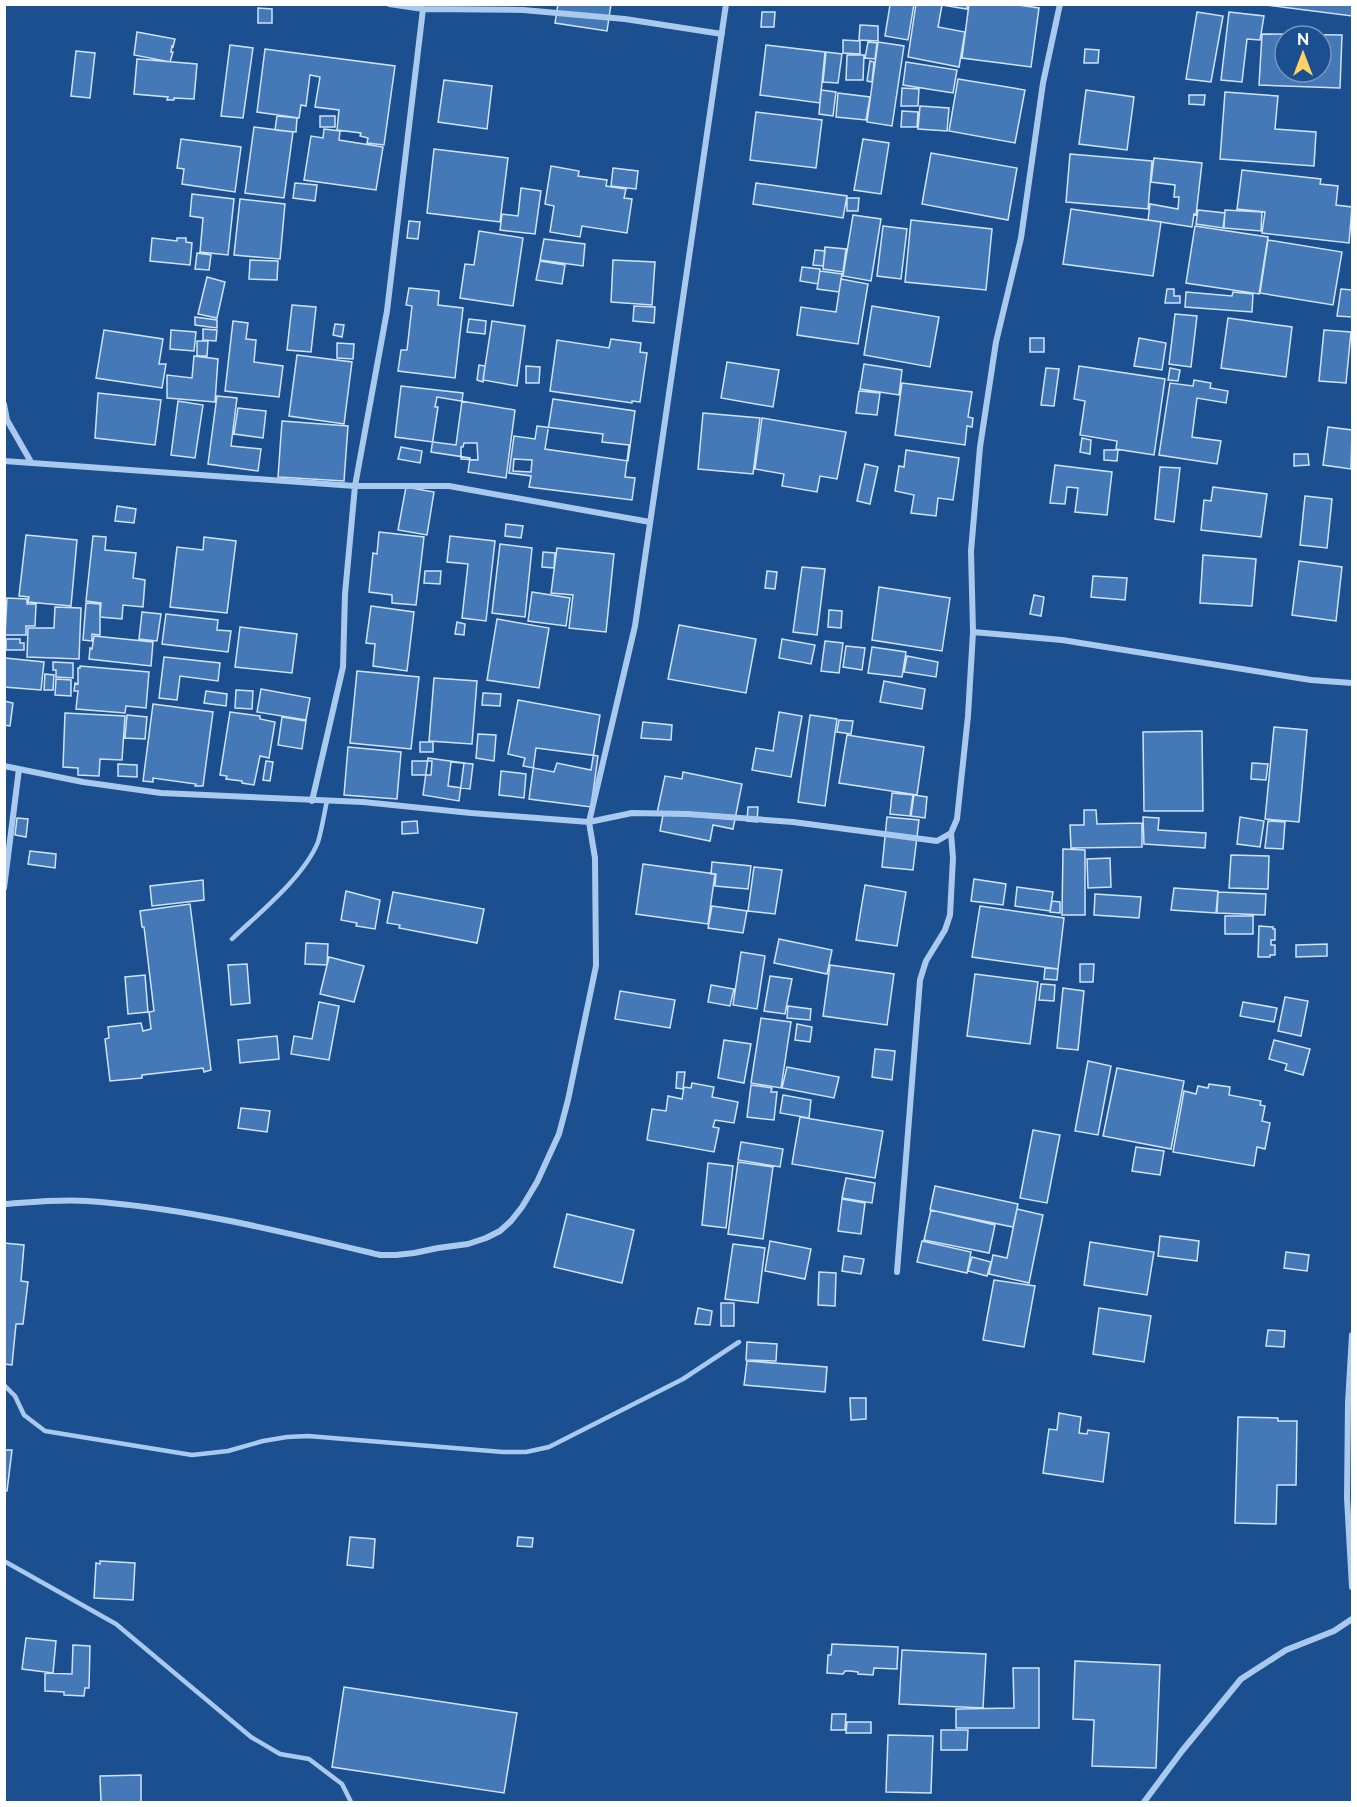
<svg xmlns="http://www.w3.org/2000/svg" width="1357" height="1807" font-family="Raleway,sans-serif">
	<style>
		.building { fill: #4478b7; stroke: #cfe3fa; stroke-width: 1.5; fill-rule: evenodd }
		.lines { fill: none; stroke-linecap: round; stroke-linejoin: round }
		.service { stroke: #a9c9ee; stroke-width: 4.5 }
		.minor { stroke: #a9c9ee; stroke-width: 6 }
	</style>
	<rect width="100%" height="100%" fill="#1b4f8f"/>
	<path class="building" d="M558 4H611L607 31 555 23Z
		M887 4H914L908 40 885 36 890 5Z
		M916 4H967V9L942 5 938 27 965 32 959 67 908 57Z
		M969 4H1010L1039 8 1031 67 962 58Z
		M1258 4H1352V16Z
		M258 8 272 9V23H258Z
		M762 12H775L774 27H761Z
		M1197 12 1223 16 1211 82 1186 79Z
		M1229 12 1264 16 1260 40 1247 39 1242 82 1221 80Z
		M860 25 878 26V41L859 40Z
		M137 32 175 39 173 47 172 46 171 52H173L170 62 134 55Z
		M1262 34 1342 35 1340 88 1259 85ZM1285 36H1321V72H1285Z
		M843 40 860 41V54L843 53Z
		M868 42 877 43 875 59 865 58Z
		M878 42 904 46 892 126 867 122Z
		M230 45 253 48 243 118 221 116Z
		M766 45 825 52 820 103 760 95Z
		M265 49 395 66 384 145 367 143 368 138 360 136 361 133 337 130 339 110 315 107 320 77 310 75 306 106 301 105 299 118 257 112Z
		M1085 49 1099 50 1098 63H1084Z
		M76 51 95 53 90 98 71 96Z
		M826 52 842 54 838 83 823 82Z
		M847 55H864L863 80H846Z
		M137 59 197 64 194 99 174 98V100H167L168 97 134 94Z
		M870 61 874 62 872 82 867 81Z
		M906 62 957 70 953 93 903 85Z
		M958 79 1025 90 1015 143 949 131Z
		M444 80 492 86 487 129 438 122Z
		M902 88 919 89 918 106H901Z
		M821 90 836 92 833 116 819 114Z
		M1086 90 1134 97 1127 150 1079 144Z
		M1225 92 1278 96 1275 129 1316 132 1314 166 1220 159Z
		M838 93 870 97 866 120 836 117Z
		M1189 95H1205L1204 105 1189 104Z
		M920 106 949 108 947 131 918 129Z
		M902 111 918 112 917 127H901Z
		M756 112 822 120 816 168 750 160Z
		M277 116 297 118 296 132 275 130Z
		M320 116H335V127H320Z
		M254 127 293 132 284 198 245 193Z
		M324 129 340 131 339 140 383 147 376 190 304 180 311 136 323 138Z
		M181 139 241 147 235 192 182 184 184 169 177 168Z
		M863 139 889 143 881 194 854 190Z
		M434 149 508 158 500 222 427 213Z
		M931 153 1017 168 1008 220 922 204Z
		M1070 154 1152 161 1148 209 1066 202Z
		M1154 158 1202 163 1196 215 1194 214 1192 227 1148 220 1150 204 1178 209 1179 197H1174L1175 185 1151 182Z
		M551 166 579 171 578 176 607 180 606 186 626 189 624 198 632 199 627 233 582 226 580 237 550 232 554 206 545 204Z
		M613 168 638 171 636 189 611 186Z
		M1242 170 1321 179 1320 184 1338 186 1336 205 1352 207 1349 243 1262 233 1265 212 1237 209Z
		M295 183 317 185 315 201 293 198Z
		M756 183 847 196 843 218 753 204Z
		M521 188 541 191 535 234 500 230 502 214 518 216Z
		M192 194 234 199 228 255 200 252 203 218 190 216Z
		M847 198H859L858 211H847Z
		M240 199 285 204 280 259 234 255Z
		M1071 209 1161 222 1153 276 1063 264Z
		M1198 210 1225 213 1223 228 1196 224Z
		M1225 210 1262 212 1261 231 1224 228Z
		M853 215 881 219 871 281 843 276Z
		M911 220 992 229 986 290 905 282Z
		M409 221 420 222 418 239 407 238Z
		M883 226 907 229 901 279 877 276Z
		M1195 226 1268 237 1259 294 1186 283Z
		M479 231 523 238 513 306 460 298 465 264 474 265Z
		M152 238 177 241V238H186V242L192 243 190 265 150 261Z
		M544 239 585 244 583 266 540 260Z
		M1268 240 1342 252 1333 305 1260 293Z
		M825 247 846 249 843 272 823 269Z
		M815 250 825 251 823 266 813 265Z
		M197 253 211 255 209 270 195 269Z
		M250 260 278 261 277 280 249 279Z
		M613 260 655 262 652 305 611 302Z
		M540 261 565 265 562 284 536 280Z
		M802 267 820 269 818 284 800 281Z
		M820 271 842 274 839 292 817 289Z
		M207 277 225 282 217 318 198 314Z
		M841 279 868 284 858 344 797 335 801 307 836 312Z
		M409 288 439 291 438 305 463 308 455 378 398 371 401 350H407L412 306 406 305Z
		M1167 289H1174V296H1180V303H1165Z
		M1341 289 1352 290V317L1337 316Z
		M1186 292 1232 296 1233 292 1253 294 1252 312 1185 307Z
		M292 305 316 307 311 352 287 350Z
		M634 306 655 307 654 323 633 321Z
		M872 306 939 317 930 367 864 355Z
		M1175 314 1197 316 1191 367 1169 364Z
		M195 317 217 320V328L195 325Z
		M1228 318 1292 327 1286 377 1221 368Z
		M469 319 486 321 485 334 467 332Z
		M233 321 248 323 246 339 256 340 254 362 283 366 279 397 225 391Z
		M492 321 525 326 517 386 483 380Z
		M335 324 344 325 342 337 333 335Z
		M203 329 217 330 216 341 203 340Z
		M104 330 163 339 159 364H166L162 388 96 378Z
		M171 330 196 332 194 351 170 349Z
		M1324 330 1351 332 1346 383 1319 381Z
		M1030 338H1044V352H1030Z
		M1139 338 1166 343 1162 370 1134 366Z
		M611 339 641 343 640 352 647 353 640 402 632 401V403L550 391 557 340 609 348Z
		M197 341H208L207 356H197Z
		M337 343 354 344 353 359 337 358Z
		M297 355 352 362 344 424 289 416Z
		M194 356 218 359 215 402 167 398V375L192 378Z
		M727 362 779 370 773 407 721 398Z
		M864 364 902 370 899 395 860 389Z
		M479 365 485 366 483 382 477 380Z
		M526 366 540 367 539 383H526Z
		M1079 366 1165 379 1154 455 1116 449 1117 441 1080 435 1085 401 1074 399Z
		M1046 368 1059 369 1054 406 1041 405Z
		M1170 368 1180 370 1178 381 1168 380Z
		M1194 380 1211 383 1210 388 1228 391 1226 403 1197 398 1192 437 1221 441 1217 464 1159 455 1170 383 1193 386Z
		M902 383 972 392 968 417 973 418 972 427 967 426 965 445 895 435Z
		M401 386 463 393 456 445 395 437Z
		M859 391 880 393 877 415 856 413Z
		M98 393 161 400 155 445 95 438Z
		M217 396 237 398 231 446 261 449 258 471 208 464Z
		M437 397 515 410 506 478 468 472 470 458 431 452 438 407H435Z
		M553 399 635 411 628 461 545 449Z
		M178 401 203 405 195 458 171 455Z
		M238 408 266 411 263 438 234 434Z
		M703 413 760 418 753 474 698 469Z
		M762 418 846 432 837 479 820 476 817 492 782 486 784 474 755 469Z
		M282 421 348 426 344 481 278 477Z
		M537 426 603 434 602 442 629 445 625 477 635 478 632 500 529 487 531 476 509 473 514 436 535 439Z
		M1328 427 1352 430 1351 469 1323 465Z
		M1082 438 1091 440 1090 454 1080 452Z
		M464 443H477L478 460 461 459V447H463Z
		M401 447 422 451 420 463 398 459Z
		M906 450 959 458 953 500 938 498 936 516 911 513 914 495 895 491 899 466 904 467Z
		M1104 450H1118L1117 461 1104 460Z
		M1294 454H1308L1309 465 1294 466Z
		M514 459 532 460 531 472 513 471Z
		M865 464 878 467 870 504 857 501Z
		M1055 465 1112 472 1107 515 1075 512 1078 488 1067 487 1065 504 1050 503Z
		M1160 467 1180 468 1174 522 1155 519Z
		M406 487 434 492 427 535 398 530Z
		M1213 487 1267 494 1261 537 1201 530 1204 500 1211 501Z
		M1305 496 1332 499 1327 548 1300 545Z
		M117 506 136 509 134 523 115 521Z
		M506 524 523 526 521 538 505 536Z
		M379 532 424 537 416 605 392 603V595L369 592 373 553 377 554Z
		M26 535 77 540 71 606 28 602 29 597 19 596Z
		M93 536 106 537 105 550 136 553 133 578 145 580 143 607 123 605 122 619 100 617 101 603 86 601Z
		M450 536 495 541 486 621 462 618 468 564 447 562Z
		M204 537 236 541 227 613 170 607 177 547 203 550Z
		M500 544 532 548 525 617 492 613Z
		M557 548 614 554 606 632 569 628 573 595 551 593Z
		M543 552 555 553 554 568 542 567Z
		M1203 555 1256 559 1252 606 1200 603Z
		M1299 561 1342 567 1336 621 1292 615Z
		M802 567 825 569 817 635 793 632Z
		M425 571H441L440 584 424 583Z
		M767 571 777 572 775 589 765 588Z
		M1093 576 1127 578 1125 600 1091 597Z
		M879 587 950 598 942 651 872 640Z
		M532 592 570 598 566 626 528 621Z
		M1034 595 1044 597 1041 616 1030 614Z
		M7 598 27 599V604H36L35 626H26V635H5Z
		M86 603 100 604V635L92 634V641L83 640Z
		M371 606 414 612 407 671 373 666 375 644 366 643Z
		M55 607 81 608 79 659 27 657 28 628H54Z
		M829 610 842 611 841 628 828 627Z
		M142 612 161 614 157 641 139 639Z
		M166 614 218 620 217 630 231 631 228 652 162 644Z
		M497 619 549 628 539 688 487 680Z
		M457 622 465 624 464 635 455 634Z
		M679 625 756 639 746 693 668 679Z
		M240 627 297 634 292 673 235 667Z
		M94 636 153 642 151 666 89 659 90 648 92 649Z
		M6 639H20V643H24V650H6Z
		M782 639 815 645 811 664 779 658Z
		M825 641 843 643 839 673 821 671Z
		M846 646 865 648 862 670 843 667Z
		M872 647 906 652 902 677 868 673Z
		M907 656 938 662 936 677 904 672Z
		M164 657 220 663 218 681 180 676 177 700 159 698Z
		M5 658 44 662 41 690 4 687Z
		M53 662 73 663V678L56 677V670H53Z
		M80 666 149 672 146 708 126 706 125 713 76 709 78 691H74L75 683 78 684V668H80Z
		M357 671 419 677 411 749 350 743Z
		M45 674 54 675 53 690H44Z
		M434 678 477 681 472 744 429 741Z
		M56 679 71 680V696L55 695Z
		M884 681 925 689 922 709 880 702Z
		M261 689 310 698 306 720 257 712Z
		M236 690 253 691 252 709 235 708Z
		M206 691 227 694 226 706 204 703Z
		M483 693 501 694 500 706 482 705Z
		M518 700 600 715 591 770 557 763 554 772 523 766 525 758 508 754Z
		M4 701 13 703 10 726 4 725Z
		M153 704 213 712 203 786H195L196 784 153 778V782L143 781Z
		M230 712 260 716V719L275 722 269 758 260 756 254 785 242 783V781L226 779 227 776 220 775Z
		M779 712 802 716 791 777 752 770 756 748 773 751Z
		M65 713 125 716 122 760 100 759 99 776 78 775V768L63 767Z
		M127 715 147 717 145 739 125 738Z
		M810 715 837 719 825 806 798 802Z
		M282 717 306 721 302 749 278 745Z
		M839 720 853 721 851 734 837 732Z
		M643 722 672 725 671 740 641 738Z
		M1274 727 1307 730 1299 822 1265 819Z
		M1202 731 1203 811H1144L1143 732Z
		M478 734 496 735 494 761 476 758Z
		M847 735 924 747 917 795 839 783Z
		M420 742H433V752H420Z
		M348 747 401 752 397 799 344 795Z
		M536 748 598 756 591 807 529 799Z
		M428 758 464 763 459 801 423 795Z
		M266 761 273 762 270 781 263 780Z
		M412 761H432L431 775H412Z
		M451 762 473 764 470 789 448 786Z
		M1252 763 1268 764 1266 780 1251 779Z
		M118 764 137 765V777L118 776Z
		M501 771 526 774 524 798 499 795Z
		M683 772 742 784 733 829 713 825 710 841 660 831 663 815 657 813 665 776 682 779Z
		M892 793 913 795 910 816 890 814Z
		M914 795 927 797 925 818 911 816Z
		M748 807H758L757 822 747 821Z
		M1084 810H1096L1097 824 1142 823V847L1071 848 1070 825H1084Z
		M887 817 919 820 913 870 882 867Z
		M1143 817 1159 818 1158 830 1206 833 1205 848 1144 844Z
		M1240 817 1264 821 1260 847 1237 844Z
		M17 818 28 819 26 837 15 835Z
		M417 821 418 833 402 834V822Z
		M1268 821 1285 822 1283 849 1265 848Z
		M1063 849 1085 850V915H1062Z
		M30 851 56 854 55 868 28 864Z
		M1231 855 1269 856 1268 889 1229 888Z
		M1110 858 1111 887 1088 888 1087 859Z
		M712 862 751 866 748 889 715 886 716 874H711Z
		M643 864 715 874 708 924 636 914Z
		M754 867 782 870 775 914 748 911Z
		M974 879 1006 884 1003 905 971 901Z
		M203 880 204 900 152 906 150 886Z
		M865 885 906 892 897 946 856 940Z
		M1017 887 1053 892 1050 911 1015 906Z
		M1174 888 1218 891 1216 913 1171 910Z
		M346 891 380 900 375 929 356 926 357 923 341 920Z
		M393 892 484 909 477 943 399 928 400 925 387 923Z
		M1218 892 1266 894 1265 915 1217 913Z
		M1095 894 1141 897 1139 918 1094 915Z
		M1052 901 1060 902V913L1050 912Z
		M190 904 211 1070 204 1072 203 1068 142 1075V1078L110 1081 105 1039 109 1038 108 1027 141 1023 143 1031 151 1029 149 1012 154 1011 144 927H142L140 911Z
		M712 906 747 911 743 933 708 928Z
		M980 906 1064 918 1058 969 972 957Z
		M1225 916H1253V934H1225Z
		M1259 926 1273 927V929H1275V940H1271V945H1275V955H1270V957H1258Z
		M779 939 832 950 827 974 774 963Z
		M306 943 328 944 327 965 305 964Z
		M1327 944V956L1296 957V945Z
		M741 952 765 956 757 1009 733 1005Z
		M329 957 364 966 354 1002 320 994Z
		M247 964 250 1003 231 1005 228 965Z
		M1080 964H1094L1093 982H1080Z
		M830 965 894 974 887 1025 823 1016Z
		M1045 968 1058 969 1057 980 1044 979Z
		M975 974 1038 982 1030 1044 967 1036Z
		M145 975 148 1012 128 1014 125 977Z
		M770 976 792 979 785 1014 764 1011Z
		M1041 984 1055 985 1054 1001 1039 1000Z
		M711 985 734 989 730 1006 708 1002Z
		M1063 988 1084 991 1078 1050 1057 1048Z
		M620 991 675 1000 670 1028 615 1019Z
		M1285 997 1308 1001 1301 1036 1278 1031Z
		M319 1002 339 1006 329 1060 291 1054 294 1036 312 1039Z
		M1243 1002 1277 1008 1274 1022 1240 1016Z
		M788 1006 811 1009 810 1020 787 1018Z
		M761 1018 791 1022 781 1088 751 1083Z
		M797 1024 812 1027 810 1042 795 1040Z
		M277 1036 279 1059 240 1063 238 1040Z
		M724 1040 751 1044 744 1083 718 1078Z
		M1274 1040 1310 1049 1303 1075 1285 1070 1287 1064 1269 1059Z
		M875 1049 895 1051 892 1080 872 1077Z
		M1088 1061 1111 1066 1098 1135 1075 1131Z
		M787 1067 839 1077 834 1098 782 1088Z
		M1117 1068 1184 1081 1171 1149 1103 1136Z
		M677 1072H685L683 1089 676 1088Z
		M692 1083 714 1087 712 1097 738 1102 734 1123 715 1120 713 1127 719 1128 714 1152 647 1140 652 1109 666 1111 668 1096 682 1099 684 1087 691 1088Z
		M1209 1084 1230 1087 1229 1095 1261 1101 1260 1105 1265 1106 1262 1121 1270 1123 1265 1149 1257 1147 1254 1166 1173 1152 1184 1091 1196 1094 1198 1086 1208 1088Z
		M751 1085 772 1088 771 1092H777L774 1120 747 1117Z
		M783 1095 811 1100 809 1118 780 1113Z
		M241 1108 270 1111 267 1132 238 1128Z
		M800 1117 883 1131 875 1178 792 1164Z
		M1033 1130 1060 1135 1047 1203 1020 1198Z
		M741 1142 783 1149 780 1167 738 1160Z
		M1136 1147 1164 1151 1160 1175 1132 1171Z
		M738 1162 773 1167 763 1239 728 1234Z
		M708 1163 733 1166 726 1228 702 1225Z
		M846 1178 875 1183 872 1203 842 1198Z
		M935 1186 1018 1204 1013 1227 930 1210Z
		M842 1199 865 1203 861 1234 838 1231Z
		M1017 1209 1043 1215 1029 1283 989 1274 993 1255 1007 1258Z
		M931 1210 995 1225 989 1253 924 1240Z
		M567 1214 634 1230 622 1283 554 1267Z
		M1160 1236 1199 1241 1197 1261 1158 1256Z
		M770 1241 811 1249 805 1279 765 1271Z
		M922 1241 971 1252 967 1273 917 1262Z
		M1090 1242 1154 1252 1147 1295 1084 1285Z
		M4 1243 24 1245 21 1281 28 1282 23 1324H16L12 1365 4 1364Z
		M733 1244 765 1248 758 1303 725 1299Z
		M1286 1252 1309 1255 1307 1271 1284 1268Z
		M844 1256 864 1259 861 1274 842 1271Z
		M972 1257 991 1262 987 1276 968 1271Z
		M819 1272 836 1273 835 1306 818 1305Z
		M994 1280 1035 1286 1024 1347 983 1340Z
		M721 1303H734V1326H721Z
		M698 1308 712 1311 710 1325 695 1324Z
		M1099 1308 1151 1316 1144 1362 1093 1354Z
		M1268 1330 1285 1331 1284 1347 1266 1346Z
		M747 1342 777 1344 776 1361 746 1360Z
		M747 1361 827 1367 825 1392 744 1385Z
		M850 1398H866V1419L851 1420Z
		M1059 1413 1081 1417 1079 1433 1087 1434 1088 1430 1109 1433 1103 1482 1043 1473 1049 1429 1057 1430Z
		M1238 1417 1278 1418V1421H1297L1296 1485H1277L1276 1524 1235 1523Z
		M4 1450H12L7 1491H4Z
		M350 1537 375 1539 373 1568 347 1565Z
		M518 1537 533 1538 532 1547 517 1546Z
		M100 1561 135 1563 133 1600 94 1598 96 1563 100 1564Z
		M26 1638 56 1641 53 1673 22 1669Z
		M832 1644 898 1647 897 1669 874 1668 873 1675 858 1674V1672L850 1671H845L843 1674 827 1673 828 1655H831Z
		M73 1645 90 1646 89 1688H85L84 1696 64 1695V1692L45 1691V1673L72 1674Z
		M902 1650 986 1654 983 1708 899 1704Z
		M1075 1661 1160 1665 1156 1768 1092 1766 1094 1720 1073 1719Z
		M1013 1668H1039V1728H956V1709L1014 1708Z
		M344 1687 517 1713 504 1793 332 1767Z
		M832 1714H846L845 1730H831Z
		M847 1722H871V1733H846Z
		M941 1730H968L967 1750H941Z
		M888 1735 933 1736 931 1793 886 1792Z
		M141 1775V1802H101L100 1776Z"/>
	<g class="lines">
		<path class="service" d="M232 939C259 913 304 877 318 842 322 829 324 814 327 801
			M4 1385 15 1396 24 1415 45 1431 192 1455 228 1451 263 1441 287 1437 308 1436 503 1452H526L549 1447 683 1379 739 1342
			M4 1561 116 1624 251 1737 280 1754 309 1759 342 1784 351 1802"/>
		<path class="minor" d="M389 4 423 9 523 10 625 19 722 34
			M4 404 7 420 31 462
			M4 461 355 486H449L650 522
			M973 632 1062 640 1311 680 1352 683
			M4 766 83 782 161 793 363 802 471 813 589 822 632 813 688 814 793 822 937 841 951 833 957 819 968 716 973 632 971 551 980 447 996 342 1021 238 1043 83 1060 4
			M312 801 343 667 345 594 355 486 387 311 423 9
			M4 888 19 769
			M4 1204C32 1202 60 1199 87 1201 187 1208 284 1232 380 1255H396L414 1253 438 1248 468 1244 486 1238 500 1231 511 1221 522 1207 537 1182 559 1134 568 1100 596 966 595 858 589 822 635 626 726 4
			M897 1272 920 980 926 961 945 930 950 915 953 858 951 833
			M1352 1335 1348 1403 1347 1498 1352 1587
			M1144 1802 1182 1751 1241 1679 1286 1650 1334 1631 1352 1619"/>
	</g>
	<rect width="1357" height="1807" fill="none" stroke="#ffffff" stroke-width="12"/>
	<g transform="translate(1303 54)"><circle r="28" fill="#1b4f8f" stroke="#7695bc" stroke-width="1.5"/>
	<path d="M0-4.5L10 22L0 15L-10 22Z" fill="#ffd166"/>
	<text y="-9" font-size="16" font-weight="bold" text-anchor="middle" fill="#ffffff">N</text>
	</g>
</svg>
